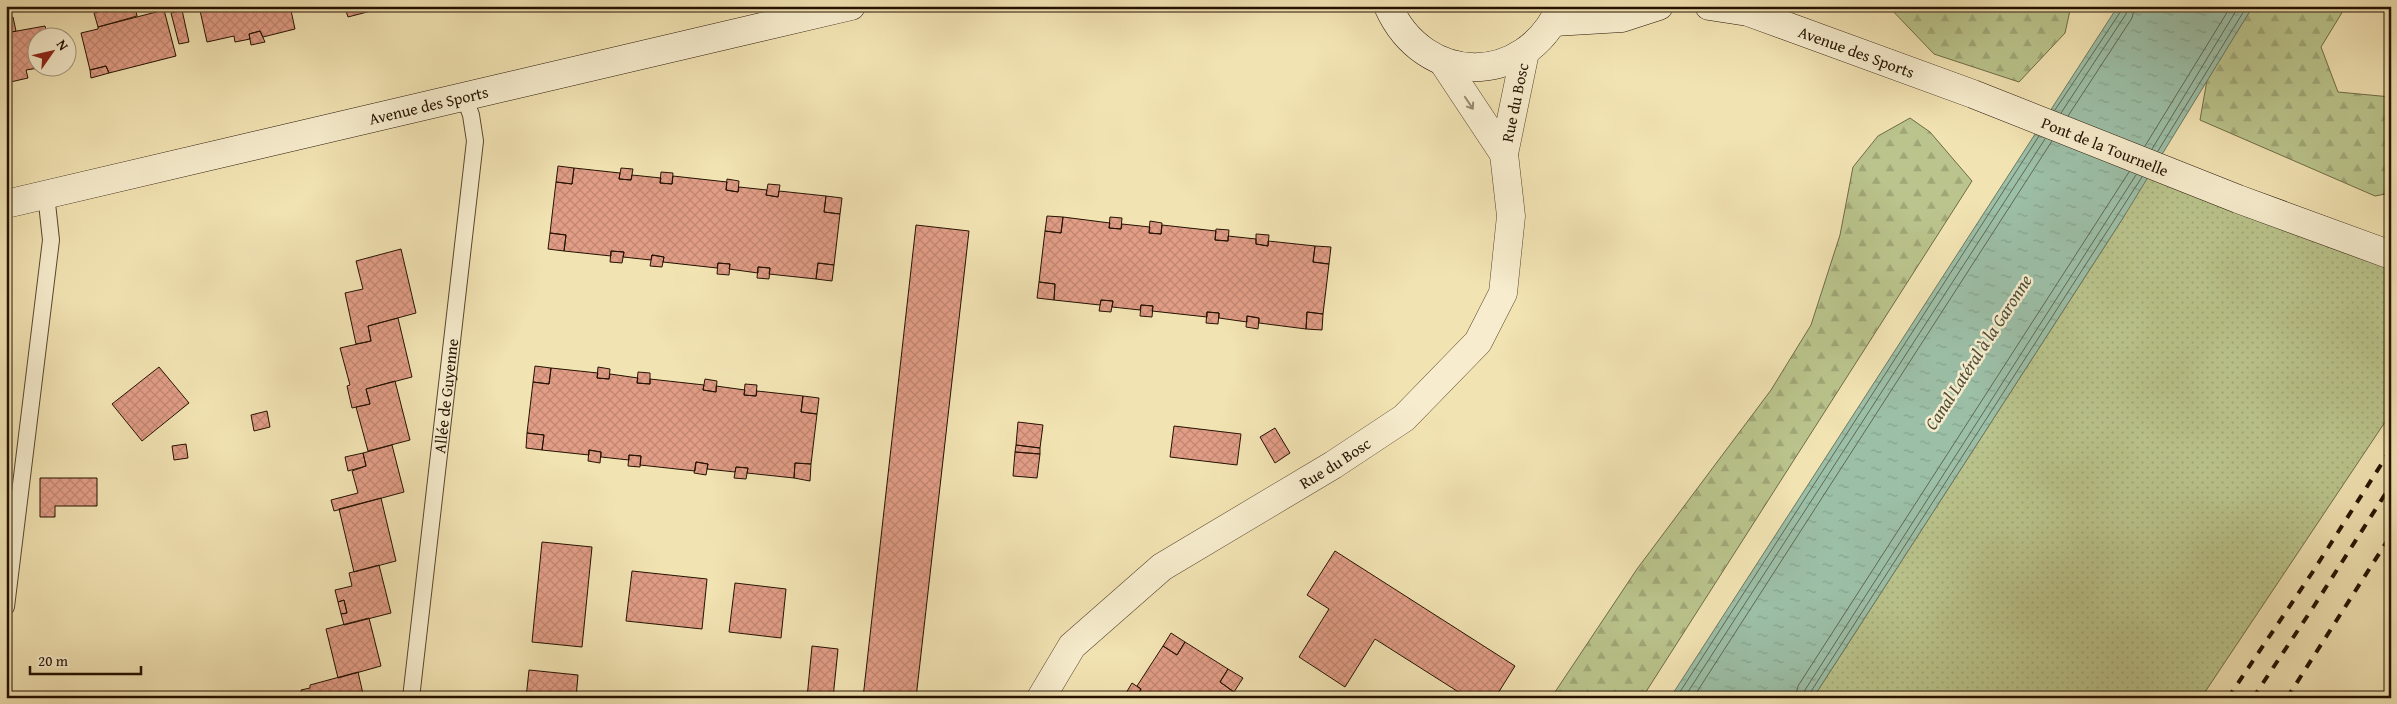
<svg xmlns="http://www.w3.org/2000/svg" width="2397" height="704" font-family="'Gentium Book Plus',serif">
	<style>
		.grass { fill: url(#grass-dots); stroke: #6f6b46 }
		.forest { fill: url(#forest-firs); stroke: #6f6b46 }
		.water { fill: url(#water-ripples); stroke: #6c7a64 }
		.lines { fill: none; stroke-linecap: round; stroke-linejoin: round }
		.shore { stroke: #606854; stroke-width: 1 }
		.building { fill: url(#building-cross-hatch); stroke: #241200 }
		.lane-casing { stroke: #58462d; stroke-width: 18 }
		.street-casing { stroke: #58462d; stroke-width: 29 }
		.secondary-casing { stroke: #241200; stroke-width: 29 }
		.lane { stroke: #f7edce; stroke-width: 16 }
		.street { stroke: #f7edce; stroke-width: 28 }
		.secondary { stroke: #f7edce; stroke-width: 28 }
		.rail { stroke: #241200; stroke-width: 4; stroke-dasharray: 9 9; stroke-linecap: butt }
		.oneway { stroke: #988a71 }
		.labels { text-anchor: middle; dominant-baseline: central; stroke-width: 5; stroke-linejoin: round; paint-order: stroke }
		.street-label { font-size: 16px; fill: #241200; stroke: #f7edce }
		.water-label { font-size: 18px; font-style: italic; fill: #4e4f3a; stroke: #f7edce }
	</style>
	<defs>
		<pattern id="grass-dots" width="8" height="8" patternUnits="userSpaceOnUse" patternTransform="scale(1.25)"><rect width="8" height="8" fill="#bac48c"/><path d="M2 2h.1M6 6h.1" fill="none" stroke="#a0a777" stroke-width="1.8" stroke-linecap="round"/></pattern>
		<pattern id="forest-firs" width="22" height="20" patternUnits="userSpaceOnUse" patternTransform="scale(1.25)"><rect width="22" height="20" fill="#bac48c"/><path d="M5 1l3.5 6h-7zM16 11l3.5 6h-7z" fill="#a0a777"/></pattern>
		<pattern id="water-ripples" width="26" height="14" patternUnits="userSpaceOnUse" patternTransform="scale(1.25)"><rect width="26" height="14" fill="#9cbfa7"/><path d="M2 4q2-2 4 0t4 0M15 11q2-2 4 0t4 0" fill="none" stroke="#86a38e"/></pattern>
		<pattern id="building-cross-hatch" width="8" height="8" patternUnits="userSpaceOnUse" patternTransform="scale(1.25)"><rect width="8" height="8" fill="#e19d86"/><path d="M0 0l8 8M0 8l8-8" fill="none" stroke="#c18672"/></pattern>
	</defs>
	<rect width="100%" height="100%" fill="#f2e3b3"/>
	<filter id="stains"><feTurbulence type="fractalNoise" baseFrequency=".004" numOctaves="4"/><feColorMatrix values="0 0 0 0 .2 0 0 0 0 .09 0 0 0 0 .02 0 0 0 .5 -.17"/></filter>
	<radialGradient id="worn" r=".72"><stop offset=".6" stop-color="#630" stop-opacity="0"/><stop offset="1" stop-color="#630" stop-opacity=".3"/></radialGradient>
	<path class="grass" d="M2151 164 2391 255V413L2201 698H1813L2123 218Z"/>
	<path class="forest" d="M1888 6H2071L2065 33 2019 82 1934 54Z
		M2253 6H2346L2321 47 2338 92 2391 97V193L2375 196 2200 120 2207 80Z
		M1910 118 1930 132 1972 181 1642 698H1551L1637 569 1771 390 1811 325 1840 235 1853 167 1878 136Z"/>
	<path class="water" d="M2118 6H2253L2123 218 1813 698H1670Z"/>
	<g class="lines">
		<path class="shore" d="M2055 110 2121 11V6
			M2061 113 2126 14 2128 6
			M2068 116 2132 18 2135 6
			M2145 146 2231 6
			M2152 149 2239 6
			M2158 151 2247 6
			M1676 698 2039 136
			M1684 698 2045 139
			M1693 698 2052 141
			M1795 698 1798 686 2129 172
			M1803 698 1805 690 2136 175
			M1809 698 1810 693 2142 177"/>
	</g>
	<path class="building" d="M119 6H135L137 16 98 27 94 13Z
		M199 6H290L295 29 263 37 260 31 249 34 250 39 235 42 234 36 207 42Z
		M330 6H390L348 17 345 8 331 11Z
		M164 10 176 56 109 73 106 66 90 70 81 33 98 29V27Z
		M182 10 189 42 179 44 171 13Z
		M13 17 16 31 6 33V19Z
		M45 26 48 38H38L39 68 26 70 28 78 6 83V33Z
		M260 31 265 42 251 45 249 34Z
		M106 66 109 73 91 78 90 70Z
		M558 166 574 168 572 184 556 182Z
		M574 168 620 173 619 179 631 180 632 175 661 178 660 183 672 184 673 176 727 182 726 190 738 192 739 187 767 190 766 195 778 197 779 191 826 196 824 212 840 214 834 265 818 263 816 279 769 274 770 268 758 267V273L729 269 730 264 718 263 717 268 663 262 664 257 652 255 651 260 623 257 624 252 611 251V256L564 251 566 235 550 233 556 182 572 184Z
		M621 168 633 169 631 180 619 179Z
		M661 172 673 173 672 184 660 183Z
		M727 179 739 181 738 192 726 190Z
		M768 184 780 185 778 197 766 195Z
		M826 196 842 198 840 214 824 212Z
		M1047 216 1063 217 1061 233 1045 231Z
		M1063 217 1110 223 1109 228 1121 229 1122 224 1150 227 1149 233 1161 234 1162 225 1216 231 1215 240 1228 241V236L1256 239V244L1268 246V241L1315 246 1313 262 1329 264 1323 314 1307 312 1306 329 1259 323V318L1247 316V322L1219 318V313L1207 312V317L1152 311 1153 306 1141 305 1140 310 1112 307 1113 301 1101 300 1100 305 1054 300 1055 284 1039 282 1045 231 1061 233Z
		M1110 217 1122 218 1121 229 1109 228Z
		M1150 221 1162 223 1161 234 1149 233Z
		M916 225 969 231 916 698H863Z
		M1216 229 1229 230 1228 241 1215 240Z
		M550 233 566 235 564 251 548 249Z
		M1256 234 1269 235 1268 246 1256 244Z
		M1315 246 1331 247 1329 264 1313 262Z
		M401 249 416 313 368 326 371 341 356 344 345 293 363 289 356 261Z
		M611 251 624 252 622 263 610 262Z
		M652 255 664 257 662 267 650 266Z
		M718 263 730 264 729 275 717 274Z
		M818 263 834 265 832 281 816 279Z
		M758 267 770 268 769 279 757 278Z
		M1039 282 1055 284 1054 300 1037 298Z
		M1101 300 1113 301 1111 312 1099 311Z
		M1141 305 1153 306 1152 317 1140 316Z
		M1207 312 1219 313 1218 324 1206 323Z
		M1307 312 1323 314 1322 330 1306 329Z
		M1247 316 1259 318 1258 329 1246 327Z
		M398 318 412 377 366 389 370 404 352 408 347 386 350 385 340 348 371 341 368 326Z
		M535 366 551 368 549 384 533 382Z
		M159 367 189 403 142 441 112 404Z
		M598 367 610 369 609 379 597 378Z
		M551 368 598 373 597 378 609 379 610 374 638 378 637 383 650 384V379L704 385 703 390 716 392V386L745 390 744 395 756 396 757 391 803 396 801 412 817 414 811 464 795 463 794 478 747 473 748 468 736 467 735 472 707 469 708 464 696 462 695 471 640 465 641 456 629 455V460L601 457V452L589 450V455L542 450 544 435 527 433 533 382 549 384Z
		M638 372 650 373V384L637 383Z
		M705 379 717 381 716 392 703 390Z
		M395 381 410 440 368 451 356 407 370 404 366 389Z
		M745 384 757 385 756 396 744 395Z
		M803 396 819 398 817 414 801 412Z
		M267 411 270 427 254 431 251 415Z
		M1018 422 1043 425 1040 448 1016 445Z
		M1174 426 1241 434 1237 465 1170 457Z
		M1275 428 1290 453 1275 463 1260 437Z
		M527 433 544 435 542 450 526 448Z
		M186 444 188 458 174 460 172 446Z
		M392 445 404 492 334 511 331 500 358 493 352 471 366 466 363 453Z
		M1016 445 1040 448V454L1015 452Z
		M589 450 601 452 600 463 588 461Z
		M1015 452 1040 454 1037 478 1013 476Z
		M363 453 366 466 348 471 345 457Z
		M629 455 641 456 640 467 628 466Z
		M696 462 708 464 706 475 694 473Z
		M795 463 811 464 810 481 794 478Z
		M736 467 748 468 746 479 734 478Z
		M40 478H97V506H55V517H40Z
		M381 498 396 561 354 572 339 509Z
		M542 542 592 547 582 647 532 642Z
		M1335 551 1515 666 1495 698H1468L1375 639 1345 687 1299 657 1329 609 1307 595Z
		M379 565 391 613 344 625 341 614 347 613 344 600 338 602 335 590 352 586 349 573Z
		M632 571 707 579 702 629 626 621Z
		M735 583 786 589 781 638 729 632Z
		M344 600 347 613 341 614 338 602Z
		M369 618 381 666 338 678 326 629Z
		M1171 633 1185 642 1177 655 1163 646Z
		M1185 642 1228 669 1220 682 1234 692 1230 698H1136L1141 689 1137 686 1163 646 1177 655Z
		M812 646 838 649 833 698H807Z
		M1228 669 1243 678 1234 692 1220 682Z
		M529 670 578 675 576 698H526Z
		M358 672 364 698H302L301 690 310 688V685Z
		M1132 683 1141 689 1136 698 1126 693Z"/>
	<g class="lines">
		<defs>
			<g id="lane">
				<path d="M6 607 51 240 46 194"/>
				<path id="s1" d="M411 698 475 141 471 115 464 96"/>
			</g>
			<g id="street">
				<path d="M1443 62 1504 154"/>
				<path id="s2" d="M1041 698 1072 646 1162 567 1333 465 1404 418 1478 342 1503 293 1511 216 1504 154 1525 52"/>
			</g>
			<g id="secondary">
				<path d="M1388 6C1424 87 1525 88 1561 6"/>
				<path id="s3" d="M1709 6 1748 12 1973 94 2238 199 2391 255"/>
				<path d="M1554 22 1622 18 1659 6"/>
				<path id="s4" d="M6 204 851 6"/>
			</g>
		</defs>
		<use href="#lane" class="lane-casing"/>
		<use href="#street" class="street-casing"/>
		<use href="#secondary" class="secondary-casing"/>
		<use href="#lane" class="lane"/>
		<use href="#street" class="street"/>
		<use href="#secondary" class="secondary"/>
		<path class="rail" d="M2228 698 2312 573 2391 449
			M2253 698 2314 606 2391 485
			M2287 698 2391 535"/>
	</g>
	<defs><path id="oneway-shaft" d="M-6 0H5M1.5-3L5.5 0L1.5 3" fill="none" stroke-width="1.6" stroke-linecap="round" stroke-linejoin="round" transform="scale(1.25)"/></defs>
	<use class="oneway" href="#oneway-shaft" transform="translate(1469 103) rotate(56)"/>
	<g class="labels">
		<g class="street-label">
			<text stroke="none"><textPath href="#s3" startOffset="155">Avenue des Sports</textPath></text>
			<text stroke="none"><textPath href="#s2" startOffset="818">Rue du Bosc</textPath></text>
			<text stroke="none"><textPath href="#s4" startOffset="434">Avenue des Sports</textPath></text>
			<text stroke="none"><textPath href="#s3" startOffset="421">Pont de la Tournelle</textPath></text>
			<text stroke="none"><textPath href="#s1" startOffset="304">Allée de Guyenne</textPath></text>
			<text stroke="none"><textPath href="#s2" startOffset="382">Rue du Bosc</textPath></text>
		</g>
		<g class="water-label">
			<text transform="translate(1978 352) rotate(-57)">Canal Latéral à la Garonne</text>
		</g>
	</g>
	<rect width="2397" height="704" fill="none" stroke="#f2e3b3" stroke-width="25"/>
	<rect x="8" y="8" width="2382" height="689" fill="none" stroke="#241200" stroke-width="2.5"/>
	<rect x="12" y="12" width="2372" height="679" fill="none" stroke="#241200"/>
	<g transform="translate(52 52) rotate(56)"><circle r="24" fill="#f7edce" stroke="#a3957c"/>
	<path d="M0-4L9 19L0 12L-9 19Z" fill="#8f2418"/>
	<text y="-8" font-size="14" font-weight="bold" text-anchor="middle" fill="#241200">N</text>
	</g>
	<path d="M30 666v8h111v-8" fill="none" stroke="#241200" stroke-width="2.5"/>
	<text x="38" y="666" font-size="15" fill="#241200" stroke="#f7edce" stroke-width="4" paint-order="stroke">20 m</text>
	<rect width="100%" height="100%" filter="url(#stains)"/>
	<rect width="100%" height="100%" fill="url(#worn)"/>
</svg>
